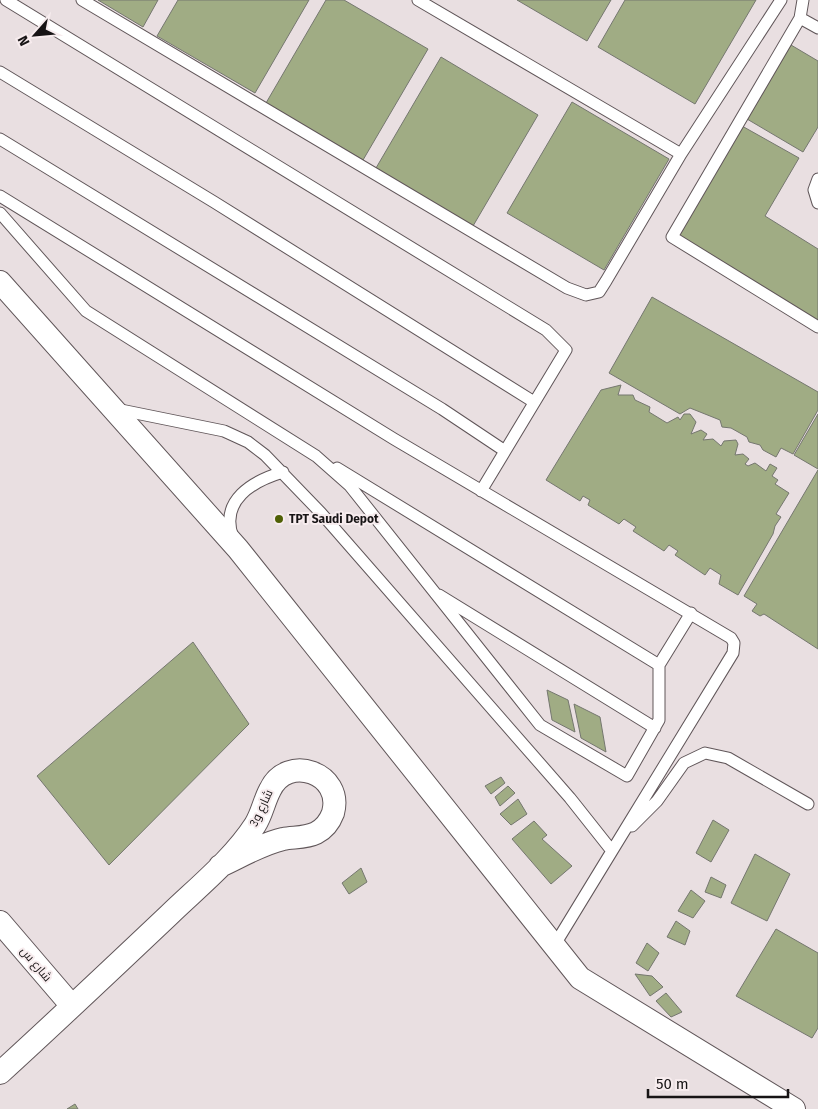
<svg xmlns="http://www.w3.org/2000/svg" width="818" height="1109" font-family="'Fira Sans',Cairo,sans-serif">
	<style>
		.building { fill: #a0ac84; stroke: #75776f }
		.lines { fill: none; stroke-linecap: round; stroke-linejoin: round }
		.lane-casing { stroke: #605659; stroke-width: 13 }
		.street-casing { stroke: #605659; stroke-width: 24 }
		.lane { stroke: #fff; stroke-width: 11 }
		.street { stroke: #fff; stroke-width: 22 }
		.poi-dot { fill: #4f6005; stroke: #f7ecee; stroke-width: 2 }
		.labels { text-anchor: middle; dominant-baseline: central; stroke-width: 4; stroke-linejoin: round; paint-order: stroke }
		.poi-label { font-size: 12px; font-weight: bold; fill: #171415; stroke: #f7ecee; text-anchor: start }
		.street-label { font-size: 12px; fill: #171415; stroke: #f7ecee }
	</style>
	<rect width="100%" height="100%" fill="#e9dfe1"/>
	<path class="building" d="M98 0H158L143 27Z
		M178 0H309L255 93 157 36Z
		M326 0H344L428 49 363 160 266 103Z
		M517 0H611L587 41Z
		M625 0H756L695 104 598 47Z
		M791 45 818 61V127L803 152 747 119Z
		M441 57 538 115 473 226 376 168Z
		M572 102 669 159 604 270 507 213Z
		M742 126 799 158 765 216 818 249V323L677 238Z
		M652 297 818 392V410L793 454 781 448 776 457 763 450 760 445 749 442 747 437 731 428 722 427 720 420 690 408 680 414 609 373Z
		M621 385 618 395H633L635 400 650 407 649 412 667 423 678 417 680 420 684 414H690L696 422 691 434 701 430 707 434 703 440 713 439 721 446 724 441 736 440 738 444 735 455 743 454 749 459 745 464 748 466 755 463 766 471 770 464 777 468 772 476 778 480 775 484 789 493 776 514 781 517 775 526 773 534 738 595 719 584 721 575 710 568 705 575 675 555 678 551 669 545 664 551 633 531 636 527 624 519 619 524 588 505 590 500 583 496 580 501 546 480 601 390Z
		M818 414V469L794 455Z
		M818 470V649L764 614 760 616 752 611 757 604 744 596Z
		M193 642 249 724 109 865 37 776Z
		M547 690 568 700 575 732 552 720Z
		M574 704 600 717 606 752 581 738Z
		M501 777 505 783 491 794 485 786Z
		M508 786 515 793 500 806 495 797Z
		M518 799 527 814 511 825 500 814Z
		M713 820 729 830 711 862 696 853Z
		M534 821 547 835 542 839 572 866 551 884 512 839Z
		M755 854 790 874 767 921 731 903Z
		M361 868 367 882 349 894 342 883Z
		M711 877 726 885 721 898 705 892Z
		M691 890 705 901 693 918 678 911Z
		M676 921 690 931 685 945 667 937Z
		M776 929 818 953V1028L812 1038 736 996Z
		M647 943 659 953 648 971 636 963Z
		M635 974 652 976 663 987 650 996Z
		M666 993 682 1012 671 1017 656 1001Z
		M75 1104 78 1109H67Z"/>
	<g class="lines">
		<defs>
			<path id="lane" d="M6 0 546 330 566 350 481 491
				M82 0 567 288 586 295 599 292 606 281 681 154 781 0
				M418 0 681 154
				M803 0 800 18 818 28
				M800 18 672 237 818 327
				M0 72 214 202 534 402
				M0 139 442 409 505 451
				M818 179 814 190 818 203
				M0 196 394 439 731 638 734 643 733 653 612 851
				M0 213 86 311 316 456 350 486 540 725 627 776 659 720V665L691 613
				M116 409 224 431 248 442 265 455 321 513 570 798 612 851 554 946
				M337 468 659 665
				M233 538C219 500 253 481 283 472
				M439 595 655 728
				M632 826 657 801 684 763 705 753 728 758 808 804"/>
			<path id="street" d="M0 282 238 549 580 978 794 1109
				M0 922 72 1006
				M0 1073C57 1021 113 968 169 915 198 887 233 859 255 825 262 814 264 801 270 790 287 753 344 773 333 813 330 821 324 829 316 833 306 838 294 837 283 839 261 844 240 857 220 866"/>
		</defs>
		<use href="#lane" class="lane-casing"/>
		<use href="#street" class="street-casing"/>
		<use href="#lane" class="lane"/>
		<use href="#street" class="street"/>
	</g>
	<circle class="poi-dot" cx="279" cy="519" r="5"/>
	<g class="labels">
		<g class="poi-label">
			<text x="289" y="519">TPT Saudi Depot</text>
		</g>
		<g class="street-label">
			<text transform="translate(261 808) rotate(-65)">شارع و3</text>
			<text transform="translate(36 964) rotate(50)">شارع س</text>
		</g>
	</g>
	<g transform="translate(35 35) rotate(243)" stroke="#f7ecee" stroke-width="4" paint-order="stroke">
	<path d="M0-4L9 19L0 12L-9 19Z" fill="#171415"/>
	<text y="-8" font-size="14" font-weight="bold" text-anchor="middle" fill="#171415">N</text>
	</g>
	<path d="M648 1089v8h140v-8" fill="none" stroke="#171415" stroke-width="2.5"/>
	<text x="656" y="1089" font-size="15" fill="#171415" stroke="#f7ecee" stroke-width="4" paint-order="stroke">50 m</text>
</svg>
